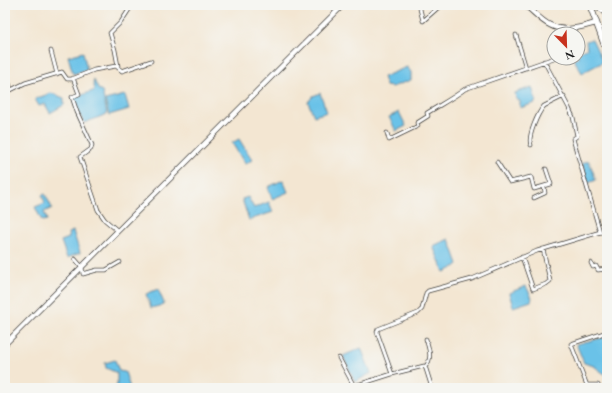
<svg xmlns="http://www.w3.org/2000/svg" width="612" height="393" font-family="'EB Garamond',serif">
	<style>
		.water { fill: #6bc2e8; stroke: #446f82 }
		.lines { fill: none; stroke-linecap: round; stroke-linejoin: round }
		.street-casing { stroke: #3c3a37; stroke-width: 4.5 }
		.secondary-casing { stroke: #3c3a37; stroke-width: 6 }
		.highway-casing { stroke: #3c3a37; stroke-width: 7 }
		.street { stroke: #fff; stroke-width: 3 }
		.secondary { stroke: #fff; stroke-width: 4.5 }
		.highway { stroke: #fff; stroke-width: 5.5 }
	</style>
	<rect width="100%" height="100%" fill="#f6f6f2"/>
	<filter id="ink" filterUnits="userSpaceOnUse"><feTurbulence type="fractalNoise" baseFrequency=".025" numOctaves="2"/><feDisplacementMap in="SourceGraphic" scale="8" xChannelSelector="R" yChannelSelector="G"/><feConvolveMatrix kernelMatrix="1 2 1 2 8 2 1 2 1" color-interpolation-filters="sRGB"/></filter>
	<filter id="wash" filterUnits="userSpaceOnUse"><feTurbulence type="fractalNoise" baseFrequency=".012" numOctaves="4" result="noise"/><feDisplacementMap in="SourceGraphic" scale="16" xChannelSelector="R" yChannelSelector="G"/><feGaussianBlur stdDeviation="0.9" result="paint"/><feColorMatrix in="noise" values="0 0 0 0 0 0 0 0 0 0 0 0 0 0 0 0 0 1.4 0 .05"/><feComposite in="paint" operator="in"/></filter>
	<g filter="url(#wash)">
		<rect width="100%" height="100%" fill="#f3e6d2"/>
		<path class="water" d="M592 39 603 62 582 73 573 58H578V52L587 49 586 41Z
			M83 52 87 70 73 74 68 56Z
			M407 67 411 72V80L392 87 386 86 383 77Z
			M94 80 98 89 102 91 107 114 84 123 80 115 74 98 93 91 95 89 93 83Z
			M532 87 536 100 535 103 520 108V101L516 99 515 93Z
			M51 93 64 98V105L50 113 45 104 39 106 35 99Z
			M320 93 327 112 314 116 308 102 313 96Z
			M125 95 129 109 109 115 105 100Z
			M399 112 406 126 396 131 389 117Z
			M239 139 252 160 245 164 232 143Z
			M589 161 596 180 588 183 582 163Z
			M283 180 288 192 272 199 268 187Z
			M45 194 52 208 44 212 47 220 42 221 35 207 45 203 42 195Z
			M248 197 254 208 269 202 273 212 249 220 242 199Z
			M73 231 80 253 67 258 61 241 69 238 68 233Z
			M449 239 458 264 453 268 444 272 433 246Z
			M526 286 532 298 531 301 513 307 509 293Z
			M158 289 164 303 163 305 151 308 146 294Z
			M606 337H607V376L594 366 584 363 576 344Z
			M361 348 371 373 355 382 343 356Z
			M115 360 119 371 125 372 130 388H114L117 385V373L106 368 105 363Z"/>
	</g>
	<g filter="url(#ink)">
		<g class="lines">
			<defs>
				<path id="street" d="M419 5 423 21 441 5
					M516 35 526 68
					M51 51 57 74
					M544 61 569 108 573 117 577 136 573 139 600 232
					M118 66 115 50 110 33 121 22 132 5
					M5 71 11 90 5 91
					M73 78 79 94 72 97 77 112 92 145 91 149 80 157 98 210 105 220 118 231
					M11 90 25 83 62 72 67 79H72L94 70 116 66 122 71 151 61
					M387 133 389 140 418 126 417 123 428 116 427 113C440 105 453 98 465 89L554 58
					M531 145C527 137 538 113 544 106L564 96
					M497 162 510 182 531 177 534 189 551 184 546 169
					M534 198 545 193 544 186
					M522 257 533 289 546 284 550 281 543 249
					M75 259 82 267 83 274 97 270H106L120 262
					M591 263 593 267 596 266 598 270 607 269
					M339 358 354 386
					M425 367C433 359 429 349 426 339
					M587 385H598L599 388
					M348 388 392 374
					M432 388 426 369 424 366 392 374 377 332 378 329 418 313 422 309 426 293 428 291 472 279 537 251 597 233 607 231
					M588 388 571 344 607 332"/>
				<path id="secondary" d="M525 5C533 11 541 21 550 25 565 33 581 27 596 23
					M5 344 343 5"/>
				<path id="highway" d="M590 5 607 52
					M596 5 607 13"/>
			</defs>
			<use href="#street" class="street-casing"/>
			<use href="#secondary" class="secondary-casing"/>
			<use href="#highway" class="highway-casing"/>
			<use href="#street" class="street"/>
			<use href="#secondary" class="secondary"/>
			<use href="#highway" class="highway"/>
		</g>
	</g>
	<rect width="612" height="393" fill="none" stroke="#f6f6f2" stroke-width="20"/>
	<g transform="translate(566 46) rotate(157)"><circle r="19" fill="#f6f6f2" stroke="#9f9f9c"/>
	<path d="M0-3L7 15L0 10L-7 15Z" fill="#c8321e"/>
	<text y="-6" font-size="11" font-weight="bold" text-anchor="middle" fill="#1c1c1c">N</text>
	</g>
</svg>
